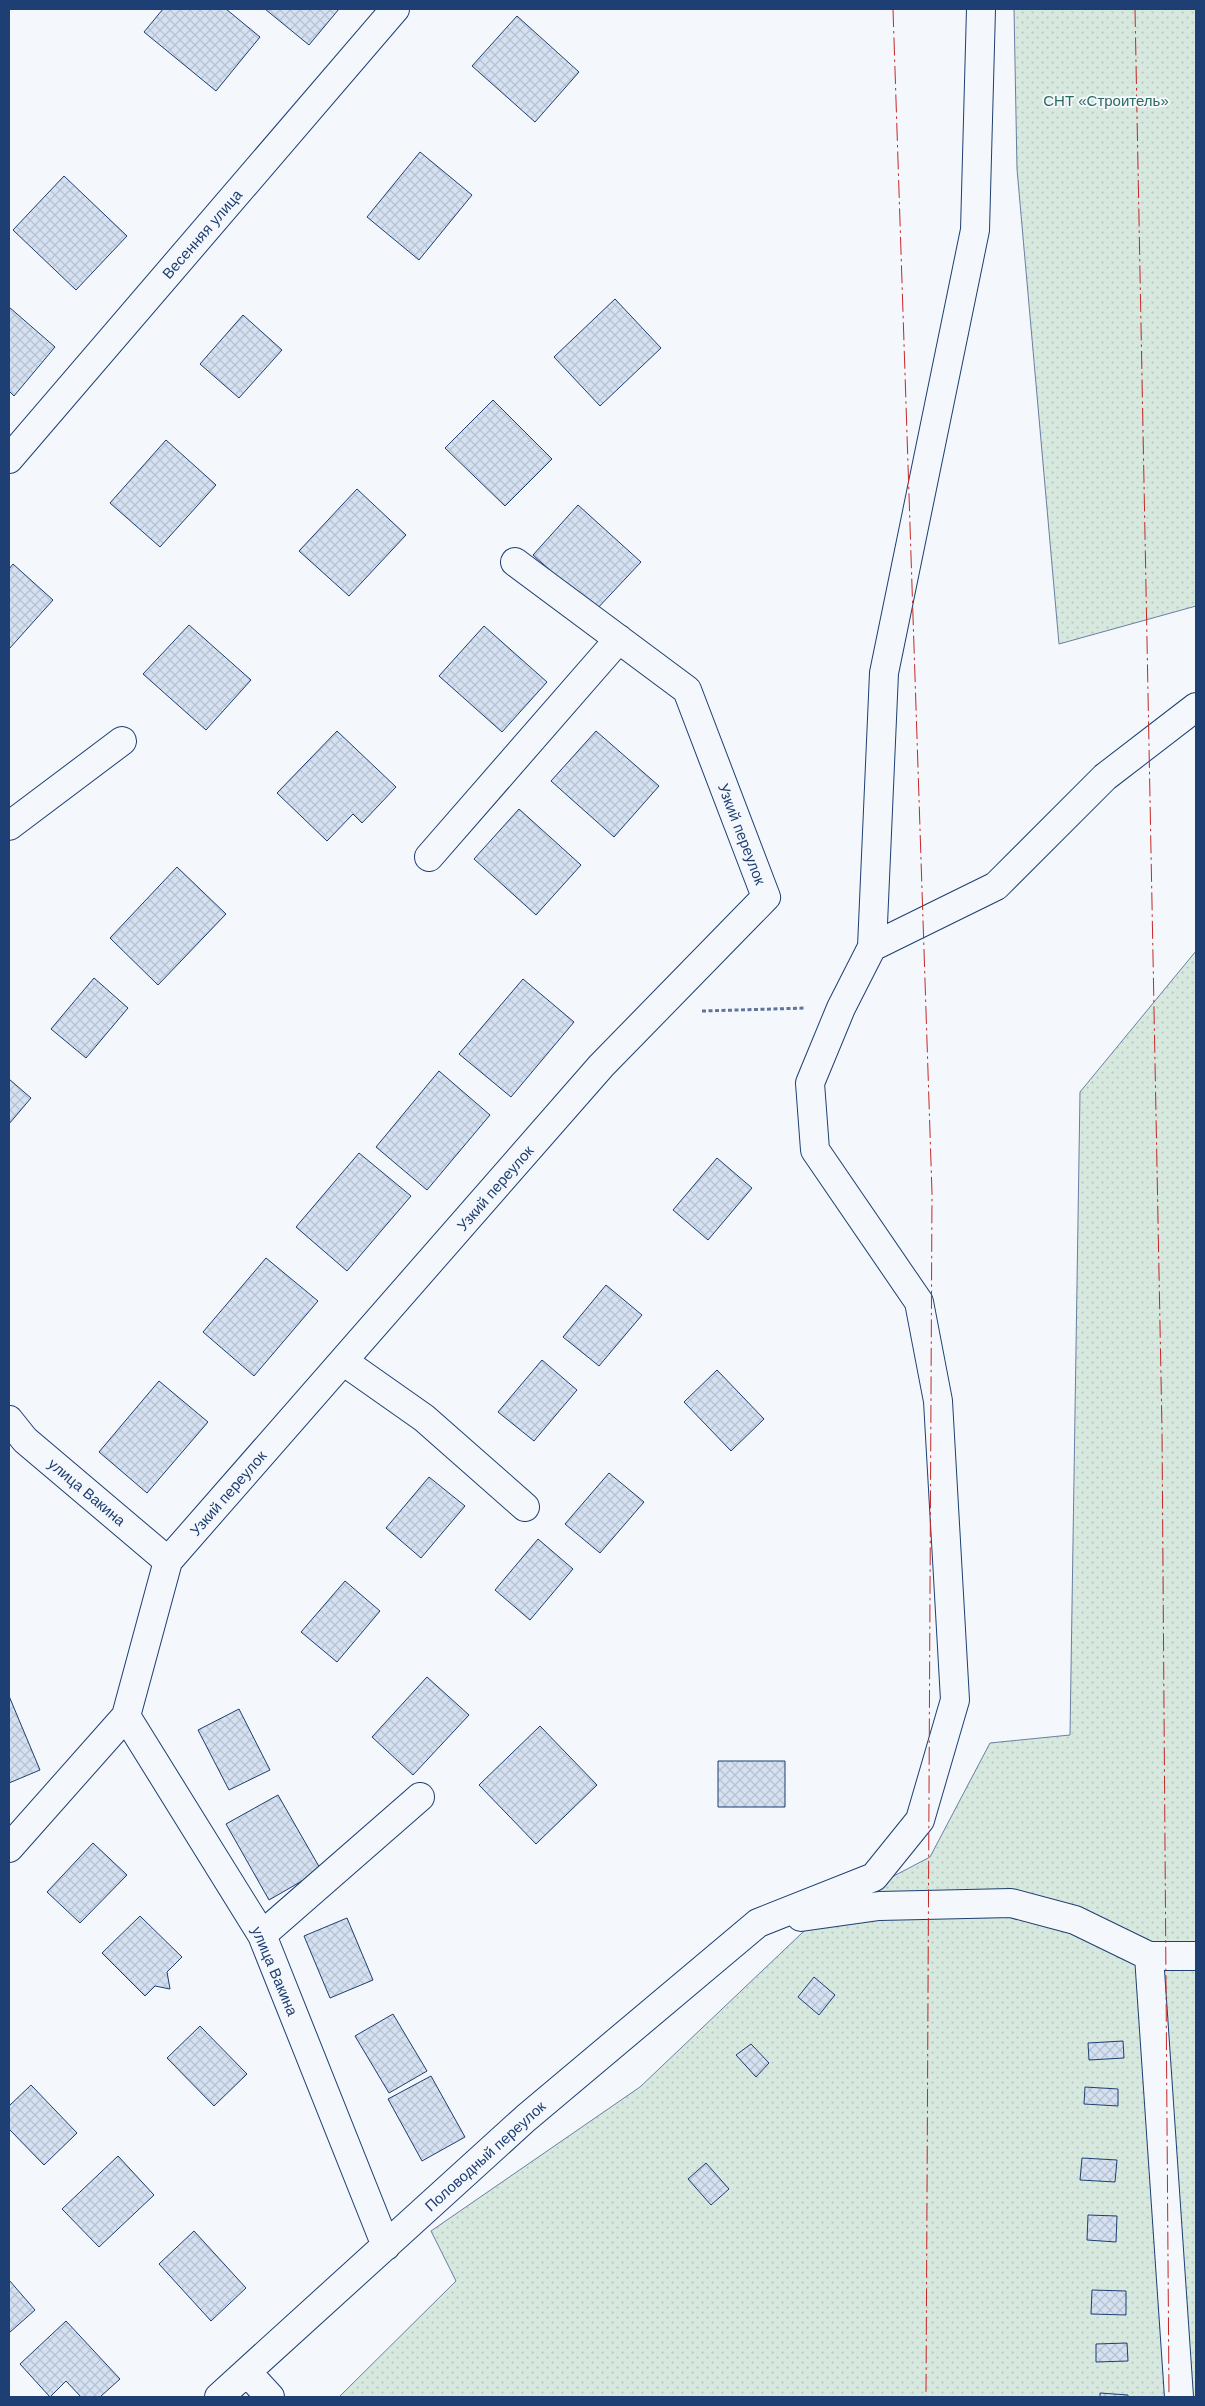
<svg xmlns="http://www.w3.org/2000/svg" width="1205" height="2406" font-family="Helvetica,sans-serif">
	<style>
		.park { fill: url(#park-dots); stroke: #687fa3 }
		.building { fill: url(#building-cross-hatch); stroke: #1d3f73 }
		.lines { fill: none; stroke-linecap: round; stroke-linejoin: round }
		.minor-casing { stroke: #1d3f73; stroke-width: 30 }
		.path { stroke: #5e769c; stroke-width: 3; stroke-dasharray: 4 2.5; stroke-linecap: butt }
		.minor { stroke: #f4f7fb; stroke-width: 28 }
		.power { stroke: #c62828; stroke-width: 1; stroke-dasharray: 18 4 2.5 4; stroke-linecap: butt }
		.labels { text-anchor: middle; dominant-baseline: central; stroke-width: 4; stroke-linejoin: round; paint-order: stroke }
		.park-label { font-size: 15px; fill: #2c6c60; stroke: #f4f7fb }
		.street-label { font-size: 15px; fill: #1d3f73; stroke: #f4f7fb }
	</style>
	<defs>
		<pattern id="park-dots" width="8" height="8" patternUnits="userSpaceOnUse" patternTransform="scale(1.25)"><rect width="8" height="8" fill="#d7e8df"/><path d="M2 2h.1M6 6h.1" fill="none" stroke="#b8c8c3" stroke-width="1.8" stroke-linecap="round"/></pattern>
		<pattern id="building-cross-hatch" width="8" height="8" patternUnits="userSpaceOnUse" patternTransform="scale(1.25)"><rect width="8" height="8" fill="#d5e0f0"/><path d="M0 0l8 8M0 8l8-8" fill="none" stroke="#b6c1d1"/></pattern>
	</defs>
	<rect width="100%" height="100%" fill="#f4f7fb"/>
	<path class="park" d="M1014 9H1196V606L1059 644 1017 169Z
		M1196 951V2397H339L456 2281 431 2231 640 2087 823 1913 930 1857 990 1743 1070 1735 1080 1092Z"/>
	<path class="building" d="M163 9H226L260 37 216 91 144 32Z
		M265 9H339L309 45Z
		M517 16 579 72 535 122 472 66Z
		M420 152 472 195 419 260 367 217Z
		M64 176 127 236 76 290 13 230Z
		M615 299 661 348 600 406 554 357Z
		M9 307 55 347 14 396 9 391Z
		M243 315 282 350 239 398 200 364Z
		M493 400 552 459 505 506 445 448Z
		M166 440 216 485 160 547 110 503Z
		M357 489 406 535 349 596 299 551Z
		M578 505 641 562 595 611 533 555Z
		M13 564 53 600 9 649V569Z
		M189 625 251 680 206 730 143 674Z
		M484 626 547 682 502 732 439 676Z
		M337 731 396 787 362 823 353 814 327 841 277 793Z
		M596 731 659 786 614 837 551 781Z
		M519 809 581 865 536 915 474 859Z
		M177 867 226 914 158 985 110 938Z
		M94 978 128 1008 86 1058 51 1029Z
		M523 979 574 1022 511 1097 459 1054Z
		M439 1071 490 1115 427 1190 376 1147Z
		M9 1079 31 1098 9 1124Z
		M359 1153 411 1196 347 1271 296 1227Z
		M717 1158 752 1188 708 1240 673 1210Z
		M266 1258 318 1301 254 1376 203 1332Z
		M606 1285 642 1315 599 1366 563 1337Z
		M542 1360 577 1390 534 1441 498 1412Z
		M717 1370 764 1419 731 1451 684 1402Z
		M159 1381 208 1422 147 1493 99 1452Z
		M609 1473 644 1502 600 1553 565 1524Z
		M429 1477 465 1506 421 1558 386 1528Z
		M538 1539 573 1569 530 1620 495 1590Z
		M345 1581 380 1611 337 1662 301 1632Z
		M427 1677 469 1715 413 1775 372 1737Z
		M9 1696 40 1770 9 1783Z
		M239 1709 270 1770 229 1790 198 1730Z
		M540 1726 597 1785 536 1844 479 1785Z
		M718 1761H785V1807H718Z
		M278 1795 321 1870 269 1900 226 1824Z
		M93 1843 127 1875 80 1923 47 1892Z
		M140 1916 182 1957 167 1972 170 1989 155 1986 145 1996 102 1953Z
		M347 1918 373 1980 330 1998 304 1936Z
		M814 1977 835 1995 819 2015 798 1997Z
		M393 2014 427 2071 389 2093 355 2036Z
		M200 2026 247 2074 214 2106 167 2058Z
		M1123 2041 1124 2058 1089 2060 1088 2043Z
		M751 2044 769 2063 756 2077 736 2055Z
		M431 2076 465 2137 422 2161 388 2099Z
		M31 2085 77 2133 44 2165 9 2129V2106Z
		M1085 2087 1118 2089V2106L1084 2104Z
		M118 2156 154 2195 99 2247 62 2209Z
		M1082 2158 1117 2160 1115 2182 1080 2180Z
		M706 2163 729 2189 711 2205 688 2179Z
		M1088 2215 1117 2216 1116 2242 1087 2240Z
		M194 2231 246 2288 211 2321 159 2264Z
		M9 2280 35 2310 9 2333Z
		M1092 2290 1126 2291V2315L1091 2314Z
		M66 2321 120 2379 100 2397H81L66 2381 50 2397 20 2364Z
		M1127 2343 1128 2361 1096 2362V2344Z
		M1100 2393 1128 2395V2397H1100Z"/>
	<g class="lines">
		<defs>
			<path id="minor" d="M9 459 395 9
				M9 826 122 741
				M429 857 619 639
				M872 947 884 673 975 230 981 9
				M343 1361 424 1418 525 1507
				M9 1420 25 1440 168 1561
				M126 1716 262 1935 386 2246
				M9 1848 126 1716 168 1561 601 1066 766 897 687 690 515 562
				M801 1917 879 1906 1011 1903 1075 1920 1149 1956H1196
				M262 1935 420 1797
				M1149 1956 1179 2397
				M247 2372 270 2397
				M219 2397 526 2118 758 1923 874 1877 920 1820 955 1700 938 1401 919 1302 815 1150 810 1083 841 1008 872 947 996 886 1105 777 1196 707"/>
		</defs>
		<use href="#minor" class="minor-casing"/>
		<path class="path" d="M702 1011 806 1008"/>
		<use href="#minor" class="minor"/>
		<path class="power" d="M893 9 932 1193 926 2397
			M1135 9 1162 1430 1169 2397"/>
	</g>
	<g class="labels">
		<g class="park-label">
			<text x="1106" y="100">СНТ «Строитель»</text>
		</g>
		<g class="street-label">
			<text transform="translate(202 234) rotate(-49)">Весенняя улица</text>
			<text transform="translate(742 834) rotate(69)">Узкий переулок</text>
			<text transform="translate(495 1188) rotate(-49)">Узкий переулок</text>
			<text transform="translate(87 1492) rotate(40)">улица Вакина</text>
			<text transform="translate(228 1493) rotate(-49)">Узкий переулок</text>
			<text transform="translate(275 1971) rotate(67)">улица Вакина</text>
			<text transform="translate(485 2156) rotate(-42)">Половодный переулок</text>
		</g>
	</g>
	<rect width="1205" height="2406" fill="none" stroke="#1d3f73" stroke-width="20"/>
</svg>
